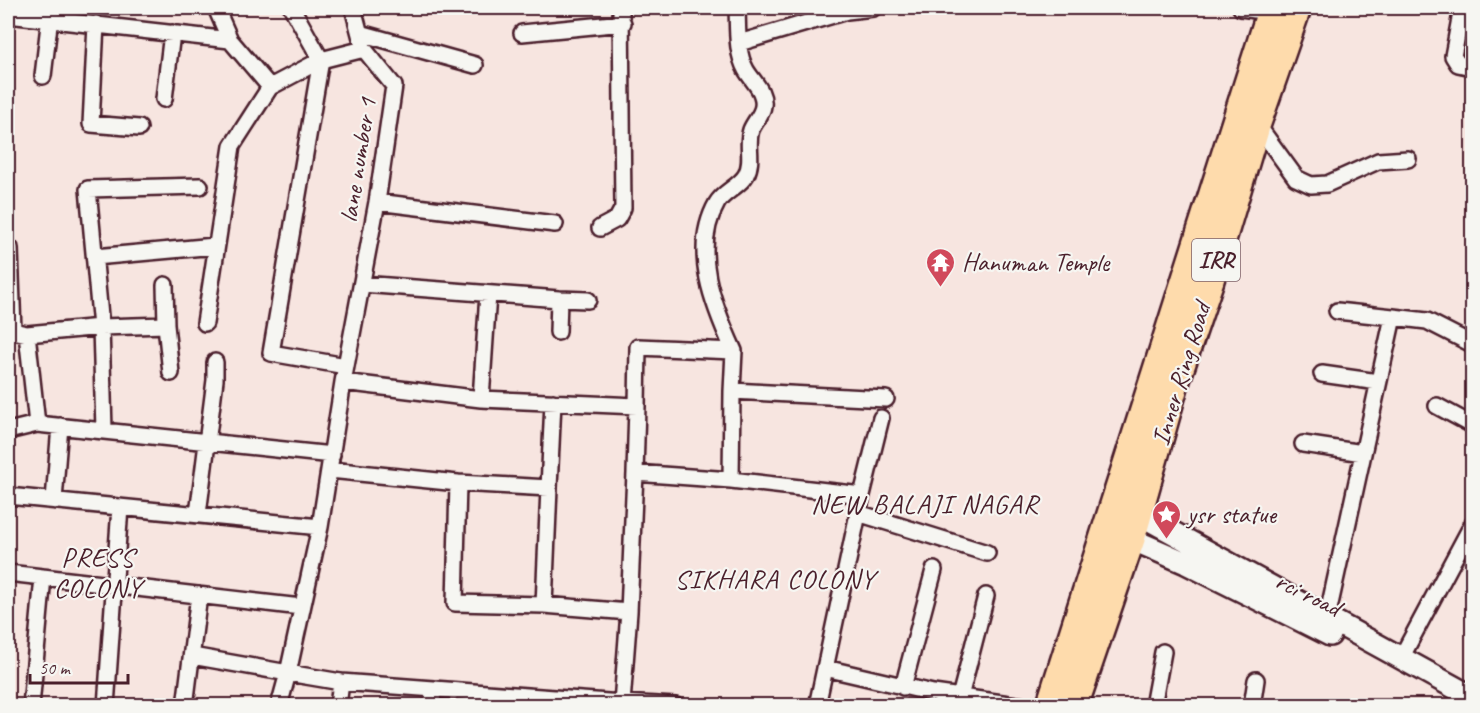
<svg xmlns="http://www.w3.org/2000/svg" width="1480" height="713" font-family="Caveat,sans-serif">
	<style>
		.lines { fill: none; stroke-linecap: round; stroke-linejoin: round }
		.street-casing { stroke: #4a1f2b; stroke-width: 20 }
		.secondary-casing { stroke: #4a1f2b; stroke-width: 26 }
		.highway-casing { stroke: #4a1f2b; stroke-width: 32 }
		.street { stroke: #f6f6f2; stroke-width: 15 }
		.secondary { stroke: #f6f6f2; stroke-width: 21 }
		.highway { stroke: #fedbac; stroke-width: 27 }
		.labels { text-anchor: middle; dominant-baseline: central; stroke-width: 4.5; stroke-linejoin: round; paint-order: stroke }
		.shield { fill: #f6f6f2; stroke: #7e6067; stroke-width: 1.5 }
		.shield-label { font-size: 24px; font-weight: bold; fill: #4a1f2b }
		.street-label { font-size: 26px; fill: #4a1f2b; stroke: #f6f6f2 }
		.poi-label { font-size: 26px; fill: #4a1f2b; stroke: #f6f6f2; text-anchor: start }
		.neighbourhood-label { font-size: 27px; letter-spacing: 1.5px; fill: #4a1f2b; stroke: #f6f6f2 }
	</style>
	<rect width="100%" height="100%" fill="#f7e5e0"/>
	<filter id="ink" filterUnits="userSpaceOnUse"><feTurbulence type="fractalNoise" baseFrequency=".0167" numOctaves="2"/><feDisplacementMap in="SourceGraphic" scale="12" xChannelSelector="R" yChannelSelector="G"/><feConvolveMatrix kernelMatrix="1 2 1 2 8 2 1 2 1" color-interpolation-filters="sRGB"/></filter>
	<g filter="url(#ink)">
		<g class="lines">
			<defs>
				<path id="street" d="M216 8 230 40
					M292 8 321 60 271 353 346 366
					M353 8 362 42
					M1241 8 1270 12
					M1462 8 1453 56 1458 64 1472 67
					M8 15 230 40 270 87
					M96 24 91 124 139 128
					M360 33 475 65
					M522 33 623 23
					M739 43 847 11 873 8
					M43 76 51 8
					M164 99 172 33
					M1256 123 1296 178 1311 185 1327 184 1378 161 1408 159
					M377 202 555 224
					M600 228 617 219 623 208 621 8
					M95 257 215 246
					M362 284 559 299 558 332
					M559 299 588 300
					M1337 311 1393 317
					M205 323 232 146 270 87 321 60 364 49 394 86 377 202 343 382 320 527
					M166 325 171 373
					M8 331H13L10 248
					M13 331 27 334 101 327 166 325 165 285
					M27 334 37 424 332 455
					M734 351C714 307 690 250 717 203 723 192 740 186 746 175 754 160 746 145 751 130 754 122 762 115 763 106 765 91 753 82 746 70 736 52 738 28 737 8
					M1322 374 1378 382
					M343 382 481 399 637 406 635 473
					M481 399 488 294
					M637 406 638 347 734 351 732 391
					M1437 406 1472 425
					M104 430 101 327 88 189 200 186
					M8 431 37 424
					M1303 444 1363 453
					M731 480 732 391 886 399
					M458 483 549 488 544 605
					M549 488 553 402
					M862 495 881 418
					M8 496 320 527 288 673 192 656
					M54 500 60 426
					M858 513 987 553
					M198 514 215 380V362
					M8 573 301 607
					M629 612 635 473 731 480 862 495 817 706
					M1327 618 1393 317 1427 321 1472 344
					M1400 660 1472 525
					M825 668 933 693 1023 706
					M903 687 934 570
					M960 697 986 596
					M31 706 43 577
					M106 706 120 507
					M185 706 199 595
					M279 706 288 673 341 682 622 703 629 612 544 605 455 603 458 483 330 470
					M338 706 341 682
					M432 706 433 689
					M621 706 622 703 676 706
					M1153 706 1163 652
					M1252 706 1256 680"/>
				<path id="secondary" d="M1139 514 1472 697
					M1131 539 1186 563 1330 635"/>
				<path id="highway" d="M1050 706 1272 8
					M1074 706 1131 539 1175 383 1210 280 1257 123 1297 8"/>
			</defs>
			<use href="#street" class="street-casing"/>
			<use href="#secondary" class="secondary-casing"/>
			<use href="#highway" class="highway-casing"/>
			<use href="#street" class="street"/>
			<use href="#secondary" class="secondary"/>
			<use href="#highway" class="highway"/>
		</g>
	</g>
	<defs>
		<symbol id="temple-pin" viewBox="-11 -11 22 30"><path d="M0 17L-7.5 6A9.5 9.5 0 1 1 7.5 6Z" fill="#d1495b" stroke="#f6f6f2"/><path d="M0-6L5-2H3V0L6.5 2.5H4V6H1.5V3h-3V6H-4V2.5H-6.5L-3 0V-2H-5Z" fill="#fff"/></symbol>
		<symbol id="sight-pin" viewBox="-11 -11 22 30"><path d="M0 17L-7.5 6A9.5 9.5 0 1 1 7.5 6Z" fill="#d1495b" stroke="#f6f6f2"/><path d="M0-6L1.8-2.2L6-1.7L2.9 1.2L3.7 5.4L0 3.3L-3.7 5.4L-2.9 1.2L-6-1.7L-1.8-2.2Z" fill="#fff"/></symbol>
	</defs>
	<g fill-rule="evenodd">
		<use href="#temple-pin" x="924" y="246" width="33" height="45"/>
		<use href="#sight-pin" x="1150" y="498" width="33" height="45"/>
	</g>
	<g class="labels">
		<rect class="shield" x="1192" y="239" width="48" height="42" rx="4.5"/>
		<g class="shield-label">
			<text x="1216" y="260">IRR</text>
		</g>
		<g class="street-label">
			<text transform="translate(358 160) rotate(-81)">lane number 1</text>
			<text transform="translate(1181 374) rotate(-73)">Inner Ring Road</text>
			<text transform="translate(1308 594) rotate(26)">rci road</text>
		</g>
		<g class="poi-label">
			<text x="962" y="262">Hanuman Temple</text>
			<text x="1187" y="514">ysr statue</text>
		</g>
		<g class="neighbourhood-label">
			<text x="925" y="504">NEW BALAJI NAGAR</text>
			<text x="98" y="557">PRESS<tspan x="98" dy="31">COLONY</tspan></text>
			<text x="775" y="579">SIKHARA COLONY</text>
		</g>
	</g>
	<rect width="1480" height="713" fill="none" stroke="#f6f6f2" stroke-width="30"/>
	<rect x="15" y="15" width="1450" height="683" fill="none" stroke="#4a1f2b" stroke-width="2" filter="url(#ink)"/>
	<path d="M30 674v9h98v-9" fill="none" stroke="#4a1f2b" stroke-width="3"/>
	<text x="39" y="674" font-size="18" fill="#4a1f2b" stroke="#f6f6f2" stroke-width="4.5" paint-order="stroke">50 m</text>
</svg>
